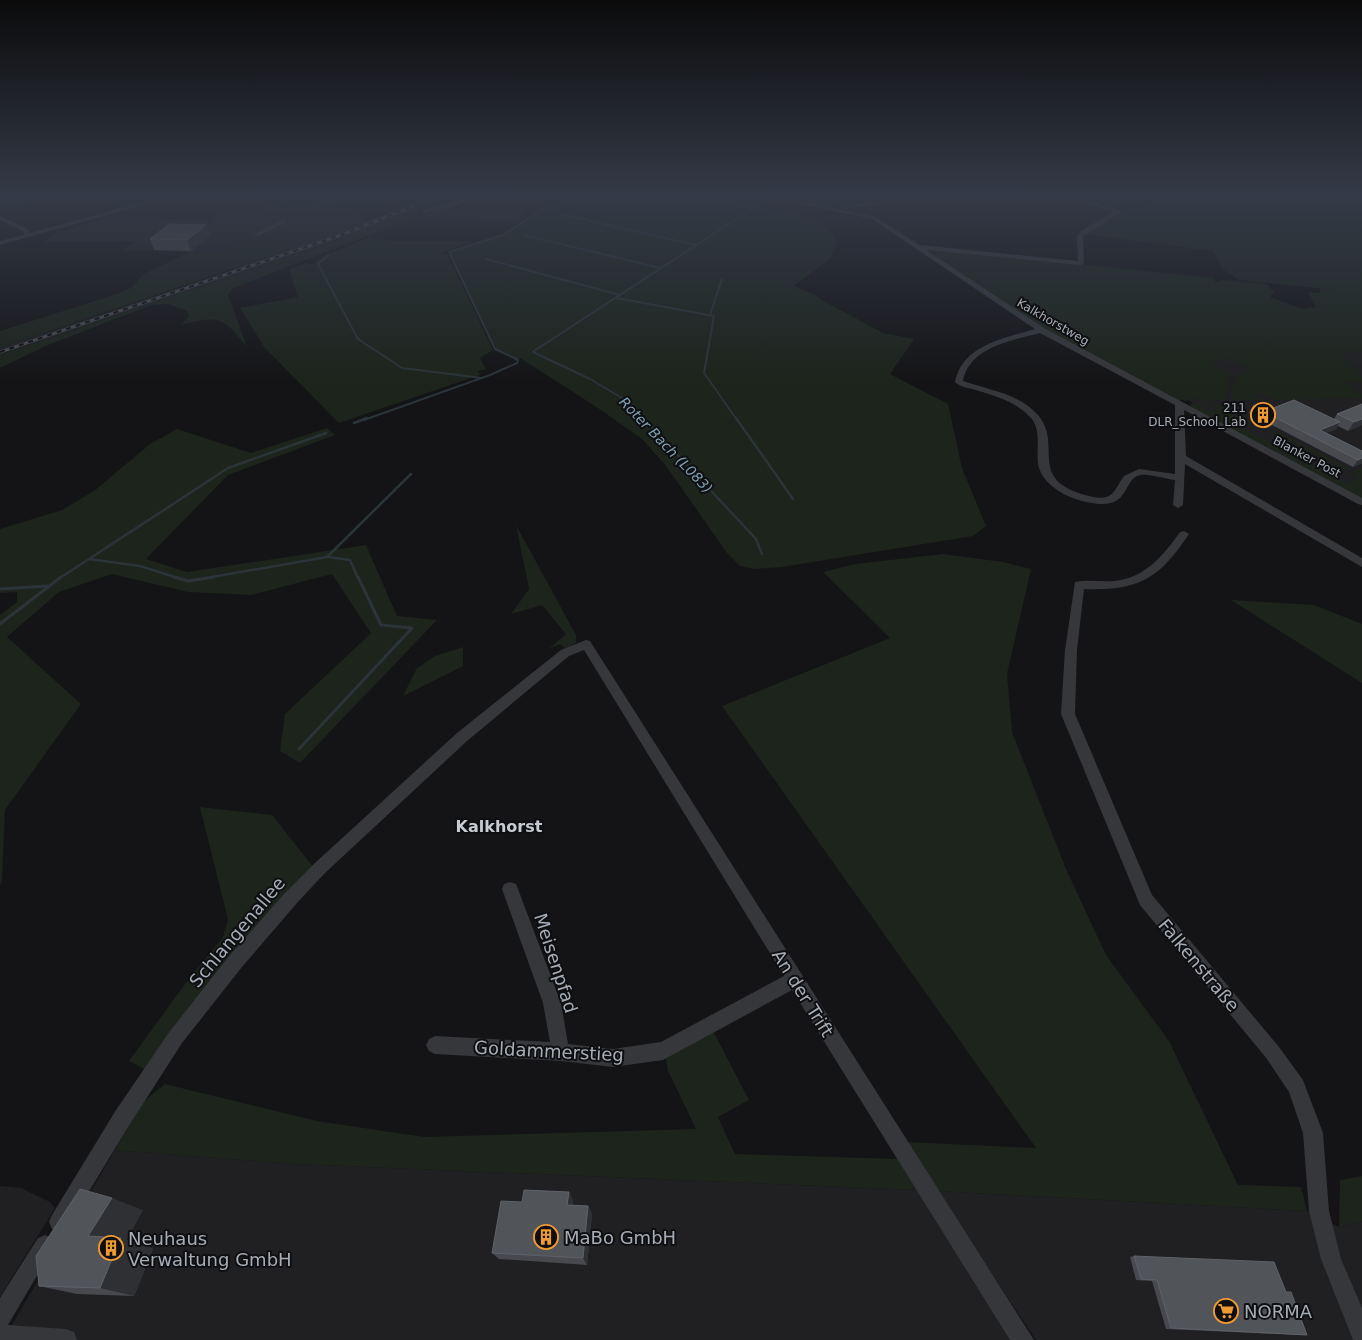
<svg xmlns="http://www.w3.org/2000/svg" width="1362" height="1340" font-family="'DejaVu Sans',sans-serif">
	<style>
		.built { fill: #202023 }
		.green { fill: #1c241c }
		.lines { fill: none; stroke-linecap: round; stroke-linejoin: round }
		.stream-far2 { stroke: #2a3439; stroke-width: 2 }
		.stream-far1 { stroke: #2a3439; stroke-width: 2.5 }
		.stream { stroke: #2a3439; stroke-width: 3 }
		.minor { fill: #35373b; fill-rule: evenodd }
		.rail-casing { stroke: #484b50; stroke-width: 3 }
		.rail { stroke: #0f0f11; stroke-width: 2; stroke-dasharray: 5; stroke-linecap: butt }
		.wall { fill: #47494e }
		.shaded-wall { fill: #2e3033 }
		.building { fill: #515459; stroke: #5f6268 }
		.labels { text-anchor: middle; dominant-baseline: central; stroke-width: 4; stroke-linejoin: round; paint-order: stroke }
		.far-street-label { font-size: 12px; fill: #a6adb6; stroke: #0f0f11 }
		.far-poi-label { font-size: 12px; fill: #a6adb6; stroke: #0f0f11; text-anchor: end }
		.far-water-label { font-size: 14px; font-style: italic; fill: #7d9fb1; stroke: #0f0f11 }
		.neighbourhood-label { font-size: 16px; font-weight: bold; fill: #c7cbd2; stroke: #0f0f11 }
		.near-street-label { font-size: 18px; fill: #a6adb6; stroke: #0f0f11 }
		.near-poi-label { font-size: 18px; fill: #a6adb6; stroke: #0f0f11; text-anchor: start }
	</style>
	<rect width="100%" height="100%" fill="#141416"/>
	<path class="built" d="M435 193H450L409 212 323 245 0 355V348L233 270 242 242 219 253 123 250 135 241 43 242 54 234 110 217 208 220 224 210H262L276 199 307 202 323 196 393 203 359 210 365 222Z
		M438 208 528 210 516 220 422 217 426 213Z
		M1362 321V496L1200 411 1184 395 1196 323Z
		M115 1150 296 1164 919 1190 1010 1340H3Z
		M0 1186 21 1188 50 1202 55 1208 0 1297Z
		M937 1191 1307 1211 1339 1227 1362 1221V1340H1036Z"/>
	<path class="green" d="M0 193H52L62 199 0 215Z
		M450 193H482L474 197 455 193 427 206 420 213 383 230 233 288 228 295 247 347C222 317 221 315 181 325L189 316 187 311 168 304 151 305 48 345 0 368V355L323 245 409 212Z
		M592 193H679L687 199 703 200V193H745L770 197 756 207C786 213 822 212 837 243L831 258 794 286 818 296 816 297 883 333 914 339 890 374 948 404 962 468 986 526 973 536 782 567 755 569 740 566 727 553 666 466 642 439 598 408 520 358 518 360 495 349 449 252 503 235 541 210Z
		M753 193H957L832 208Z
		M1065 193H1362V352L1347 351 1341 355 1349 363 1345 364 1361 371H1356L1362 377V383L1346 382 1356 393H1361L1362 398 1276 400 1262 393 1255 396 1266 400H1234L1232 399 1235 375 1252 369 1229 358 1210 364 1230 374 1226 400H1199L1196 397 1190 398 1193 401 1180 400 1179 404 1041 330 916 247 1214 278 1215 282 1222 280 1267 284 1274 292 1270 297 1302 309 1316 307 1308 292 1321 293 1319 289 1335 290 1239 280 1221 268 1213 251 1084 234 1107 219 1132 206 1138 207 1158 197 1159 194 1118 210Z
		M368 238 395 241H468L472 242 437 254 447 253 493 350 480 358 486 369 478 371 480 375 339 423 264 347 240 308 298 297 289 269 307 263 314 264 325 255Z
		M242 242 296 247 0 348V331L117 294 134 286 142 275 189 252 219 253Z
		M1215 403 1234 409V418L1241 425 1239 426 1346 483 1358 478 1350 473 1362 468V499L1190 407 1191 404H1205V407H1202L1205 410H1218V407L1212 404Z
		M327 428 335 435 228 475 146 559 187 572 366 545 397 616 437 620 300 763 280 751 285 714 371 633 332 574 251 595 188 592 112 574 59 592 7 637 81 704 5 810 2 880 0 886V615L17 602V592L0 593V529L62 510 94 491 150 444 177 429 251 453Z
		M1275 430 1349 468 1344 470 1270 431Z
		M516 525 576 635V643L566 649 560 644 549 649 566 634 542 605 511 614 529 589Z
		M943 554 1003 562 1031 569 1007 674 1012 732 1066 869 1106 955 1169 1041 1238 1185 1301 1187 1307 1211 937 1191 906 1142 1036 1148 722 706 890 638 823 572 855 564Z
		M1231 600 1314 605 1362 624V683Z
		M463 647V666L403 696 417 668 435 656Z
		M200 807 272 815 314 868 148 1071 129 1061 185 984 223 937 228 920Z
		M712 1029 749 1100 718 1117 735 1154 899 1159 919 1190 296 1164 115 1150 143 1102 165 1084 317 1121 424 1137 696 1129 668 1071 665 1055Z
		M1362 1176V1221L1339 1227 1340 1180Z"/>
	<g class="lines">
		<path class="stream-far2" d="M679 193 687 199 755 207
			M560 214 696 245
			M524 235 660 268
			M329 255 318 264 358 339 402 368 482 378
			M486 259 620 295
			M616 298 714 316 704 373 737 420
			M710 315 722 279
			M534 351 770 197
			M533 352 590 379 627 401 644 420
			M364 420 490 375 517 363 518 360 495 349 449 252 503 235 541 210 592 193"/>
		<path class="stream-far1" d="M643 418 756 539 762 554
			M736 418 793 499
			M354 423 367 418
			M328 557 350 560 358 578
			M89 559 140 566 178 578
			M60 578 228 468 326 433
			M206 578 327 557 411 474"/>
		<path class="stream" d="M174 577 188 581 214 577
			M0 589 47 586
			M0 624 61 577
			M299 749 412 628 381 625 358 577"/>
		<path class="minor" d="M177 193H186L0 245V241L24 235 23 231 0 220V216L28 229 30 233Z
			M341 193H349L319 207 314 206Z
			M477 193H485L453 207 424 213 421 211 433 206 450 204Z
			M750 193H761L876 217 919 245 1078 261 1077 236 1081 231 1113 212 1060 193H1068L1120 211V213L1083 236 1084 263 1081 265 926 250 1044 328 1362 498V505L1358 504 1184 410 1186 456 1362 558V567L1185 464 1183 505 1178 508 1173 505 1175 480C1165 479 1151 474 1141 475 1124 477 1130 505 1101 504 1078 503 1043 490 1038 464 1036 448 1042 429 1030 417 1015 401 995 396 976 390 969 388 960 387 955 382 962 345 1005 338 1035 329L872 219ZM1040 333 1175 405V474L1139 469 1124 476C1113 492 1113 502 1089 496 1024 480 1065 444 1037 414 1018 393 988 390 963 381 969 347 1013 340 1040 333Z
			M946 193H963L843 209 840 207Z
			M284 219 286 222 258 236 253 235Z
			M1184 531 1189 534C1159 579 1139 591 1084 589L1077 650 1075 714 1152 895 1279 1047 1303 1080 1323 1133 1329 1211 1341 1259 1362 1308V1340H1353L1321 1259 1309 1211 1303 1133 1289 1092 1267 1059 1140 905 1061 714 1065 650 1075 582C1087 579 1101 582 1114 581 1145 578 1163 556 1180 532Z
			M586 640 590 641 1034 1340H1010L792 990 663 1060 613 1067 561 1061 435 1054 429 1051 426 1045 429 1039 435 1036 550 1042 543 1003 502 889 504 884 510 882 516 884 518 889 561 1003 568 1044 613 1049 661 1042 784 976 584 650 569 656 467 741 325 873 297 903 242 967 182 1043 130 1124 66 1229 59 1232 52 1229 49 1222 52 1215 116 1110 170 1031 230 955 285 893 315 863 457 733 561 650Z
			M45 1235 52 1238 55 1245 8 1325 66 1329 74 1332 77 1340H0V1298L38 1238Z"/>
		<defs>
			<path id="rail" d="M0 352 344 234 446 193"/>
		</defs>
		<use href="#rail" class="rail-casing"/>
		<use href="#rail" class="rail"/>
	</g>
	<path class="wall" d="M206 225 210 235 191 251 154 250 150 239Z
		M1362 404V425L1348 431 1338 426 1336 429 1326 433 1362 451V463L1353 467 1249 413 1253 406 1273 408 1334 419 1337 414Z
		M569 1192 573 1201V1205L588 1206 592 1214 587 1265 499 1259 492 1253 522 1202Z
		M143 1210 126 1240 153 1249 134 1296 77 1294 39 1286Z
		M1134 1256 1286 1292 1307 1335H1301L1166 1329 1152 1281 1136 1280 1130 1257Z"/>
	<path class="shaded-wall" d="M206 225 210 235 191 251 187 240Z
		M1362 419V425L1348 431 1354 422Z
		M1340 422 1336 429 1316 437 1320 430Z
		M1362 458V463L1353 467 1358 460Z
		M569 1192 573 1201 572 1213 567 1205Z
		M112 1198 143 1210 126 1240 153 1249 134 1296 100 1288 88 1236Z
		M588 1206 592 1214 587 1265 583 1258Z"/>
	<path class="building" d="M169 224 206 225 187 240 150 239Z
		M1294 400 1340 422 1320 430 1362 451V458L1358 460 1253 406 1263 403 1273 408Z
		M1362 404V419L1354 422 1337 414Z
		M80 1189 112 1198 88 1236 121 1238 100 1288 39 1286 36 1256Z
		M524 1190 569 1192 567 1205 588 1206 583 1258 492 1253 501 1201 522 1202Z
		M1134 1256 1274 1262 1286 1292H1291L1307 1335 1171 1328 1157 1280 1141 1279Z"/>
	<linearGradient id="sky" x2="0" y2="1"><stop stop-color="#0b0b0c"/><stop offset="0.51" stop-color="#343a47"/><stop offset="1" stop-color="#343a47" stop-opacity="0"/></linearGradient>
	<rect width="1362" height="381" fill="url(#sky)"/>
	<defs>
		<symbol id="building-ring" viewBox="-11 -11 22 22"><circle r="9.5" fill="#0f0f11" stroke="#f09a32" stroke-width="1.5"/><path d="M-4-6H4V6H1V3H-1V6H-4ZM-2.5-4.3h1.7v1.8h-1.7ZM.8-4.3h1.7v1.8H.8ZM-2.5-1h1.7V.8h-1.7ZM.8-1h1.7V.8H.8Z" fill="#f09a32"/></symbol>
		<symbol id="supermarket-ring" viewBox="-11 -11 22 22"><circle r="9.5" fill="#0f0f11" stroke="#f09a32" stroke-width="1.5"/><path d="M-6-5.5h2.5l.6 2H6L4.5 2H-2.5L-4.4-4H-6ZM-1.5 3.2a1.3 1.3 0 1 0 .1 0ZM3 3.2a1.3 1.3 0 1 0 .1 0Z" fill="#f09a32"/></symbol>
	</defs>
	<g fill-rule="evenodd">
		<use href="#building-ring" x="1249" y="401" width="28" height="28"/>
		<use href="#building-ring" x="532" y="1223" width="28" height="28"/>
		<use href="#building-ring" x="97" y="1234" width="28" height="28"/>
		<use href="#supermarket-ring" x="1212" y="1297" width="28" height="28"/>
	</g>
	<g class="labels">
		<g class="far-street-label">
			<text transform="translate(1053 322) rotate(30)">Kalkhorstweg</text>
			<text transform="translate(1307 457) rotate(28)">Blanker Post</text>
		</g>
		<g class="far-poi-label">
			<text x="1246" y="408">211<tspan x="1246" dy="14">DLR_School_Lab</tspan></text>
		</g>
		<g class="far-water-label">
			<text transform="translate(666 445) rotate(46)">Roter Bach (L083)</text>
		</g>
		<g class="neighbourhood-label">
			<text x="499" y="826">Kalkhorst</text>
		</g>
		<g class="near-street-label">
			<text transform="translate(237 932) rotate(-50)">Schlangenallee</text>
			<text transform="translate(556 963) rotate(72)">Meisenpfad</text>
			<text transform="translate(1199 965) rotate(50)">Falkenstraße</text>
			<text transform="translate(803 993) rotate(58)">An der Trift</text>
			<text transform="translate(549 1051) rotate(3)">Goldammerstieg</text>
		</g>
		<g class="near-poi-label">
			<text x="564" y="1237">MaBo GmbH</text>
			<text x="128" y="1238">Neuhaus<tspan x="128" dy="21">Verwaltung GmbH</tspan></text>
			<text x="1244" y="1311">NORMA</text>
		</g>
	</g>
</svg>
